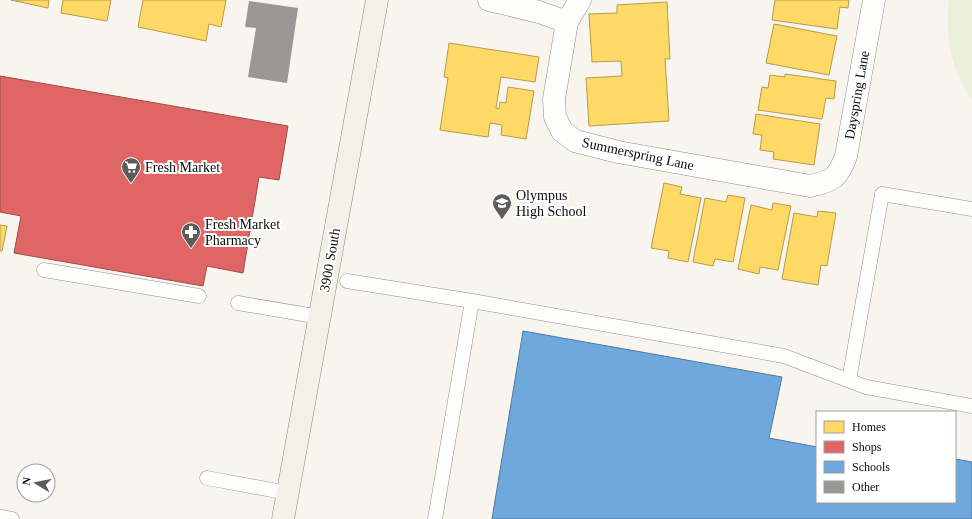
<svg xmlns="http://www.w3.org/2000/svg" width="972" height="519" font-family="Georgia,serif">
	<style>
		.pitch { fill: #ecefda }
		.homes { fill: #ffd966; stroke: #b69b4a }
		.shops { fill: #e06666; stroke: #a04a4a }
		.schools { fill: #6fa8dc; stroke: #51799d }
		.building { fill: #9a9894 }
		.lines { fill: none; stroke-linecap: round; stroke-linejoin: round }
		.service-casing { stroke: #91908d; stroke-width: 15 }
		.minor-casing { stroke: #91908d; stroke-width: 23 }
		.secondary-casing { stroke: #888683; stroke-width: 23 }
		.service { stroke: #fefefc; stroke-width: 14 }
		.minor { stroke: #fefefc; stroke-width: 22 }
		.secondary { stroke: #f3f0e8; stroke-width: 22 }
		.labels { text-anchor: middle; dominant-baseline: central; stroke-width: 4; stroke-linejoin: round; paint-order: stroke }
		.street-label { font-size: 14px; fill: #0a0a0a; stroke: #fff }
		.poi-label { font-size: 14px; fill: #0a0a0a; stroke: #fff; text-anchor: start }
	</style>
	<rect width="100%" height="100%" fill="#f8f5ee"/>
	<path class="pitch" d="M949 0H972V100C951 72 945 35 949 0Z"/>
	<path class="homes" d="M11 0H49L48 8Z
		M63 0H111L107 21 61 13Z
		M143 0H226L221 27 209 24 206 41 138 27Z
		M775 0H849L848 8 840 7 837 29 772 20Z
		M667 2 670 59H665L669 121 589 126 586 78 622 76 621 61 592 62 589 14 617 13V5Z
		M774 24 837 36 829 75 766 63Z
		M449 43 539 57 535 82 501 77 496 108 499 109 500 102 506 103 508 87 534 91 526 139 501 135 502 125 490 123 488 137 440 130 448 78 444 77Z
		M785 74 836 81 834 99 826 98 822 119 758 110 762 87 768 88 770 75 785 77Z
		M756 114 820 124 814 165 773 159 774 152 760 150 762 135 753 134Z
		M664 183 682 187 680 194 701 198 688 262 668 258 669 251 651 248Z
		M728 195 745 198 733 262 715 259 713 266 693 262 705 198 726 202Z
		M773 203 791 206 778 270 760 267 759 274 738 269 751 205 772 210Z
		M818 211 836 213 827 266 821 265 818 285 782 279 794 213 817 217Z
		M0 225 7 226 2 251H0Z"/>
	<path class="shops" d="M0 76 288 126 279 180 259 177 243 273 207 266 203 286 14 253 21 216 0 212Z"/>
	<path class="schools" d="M523 331 782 377 769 438 817 447V502H955V459L972 462V519H492Z"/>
	<path class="building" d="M249 1 298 8 287 83 248 77 256 28 245 27Z"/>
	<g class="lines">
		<defs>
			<path id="service" d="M44 270 199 296
				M347 281 472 301 435 519
				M472 301 784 356 866 387 972 406
				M238 303 320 317
				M849 380 882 194 972 209
				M207 478 288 493
				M1 517 12 519"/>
			<path id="minor" d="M489 0 539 12 567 22
				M580 0 567 22 554 99 555 117 562 131 575 141 618 152 810 186C833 181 838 178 846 156L874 0"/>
			<path id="secondary" d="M283 519 377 0"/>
		</defs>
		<use href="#service" class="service-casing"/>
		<use href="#minor" class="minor-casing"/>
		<use href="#secondary" class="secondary-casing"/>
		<use href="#service" class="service"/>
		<use href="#minor" class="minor"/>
		<use href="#secondary" class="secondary"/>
	</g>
	<defs>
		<symbol id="supermarket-pin" viewBox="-11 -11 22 30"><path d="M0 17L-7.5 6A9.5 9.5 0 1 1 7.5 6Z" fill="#5d5c5a" stroke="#fff"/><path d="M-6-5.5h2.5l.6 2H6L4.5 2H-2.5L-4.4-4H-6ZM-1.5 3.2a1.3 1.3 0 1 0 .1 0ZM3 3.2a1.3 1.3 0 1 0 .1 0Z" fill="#fff"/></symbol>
		<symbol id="school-pin" viewBox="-11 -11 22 30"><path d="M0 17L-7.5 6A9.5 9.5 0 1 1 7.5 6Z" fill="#5d5c5a" stroke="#fff"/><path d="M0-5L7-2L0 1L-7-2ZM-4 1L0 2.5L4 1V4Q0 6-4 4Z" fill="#fff"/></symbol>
		<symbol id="pharmacy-pin" viewBox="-11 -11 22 30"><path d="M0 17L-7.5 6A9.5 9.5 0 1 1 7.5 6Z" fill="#5d5c5a" stroke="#fff"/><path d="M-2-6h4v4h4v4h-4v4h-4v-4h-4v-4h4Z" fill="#fff"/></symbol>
	</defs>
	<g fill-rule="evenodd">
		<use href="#supermarket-pin" x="120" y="156" width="22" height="30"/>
		<use href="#school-pin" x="491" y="192" width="22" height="30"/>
		<use href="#pharmacy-pin" x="180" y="221" width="22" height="30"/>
	</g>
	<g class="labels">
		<g class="street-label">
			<text transform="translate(857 95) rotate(-80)">Dayspring Lane</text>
			<text transform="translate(638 154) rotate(12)">Summerspring Lane</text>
			<text transform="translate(330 260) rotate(-80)">3900 South</text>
		</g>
		<g class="poi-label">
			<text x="145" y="167">Fresh Market</text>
			<text x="516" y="195">Olympus<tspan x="516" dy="16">High School</tspan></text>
			<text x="205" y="224">Fresh Market<tspan x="205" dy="16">Pharmacy</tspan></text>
		</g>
	</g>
	<rect x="816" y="411" width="140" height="92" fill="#ffffff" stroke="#9d9d9d"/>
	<rect x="824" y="421" width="20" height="12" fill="#ffd966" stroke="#9d9d9d"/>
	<text x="852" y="431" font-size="12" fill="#0a0a0a">Homes</text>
	<rect x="824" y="441" width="20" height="12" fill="#e06666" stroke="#9d9d9d"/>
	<text x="852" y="451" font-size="12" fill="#0a0a0a">Shops</text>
	<rect x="824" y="461" width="20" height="12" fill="#6fa8dc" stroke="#9d9d9d"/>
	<text x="852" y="471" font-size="12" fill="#0a0a0a">Schools</text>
	<rect x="824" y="481" width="20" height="12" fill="#9a9894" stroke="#9d9d9d"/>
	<text x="852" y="491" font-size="12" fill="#0a0a0a">Other</text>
	<g transform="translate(36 483) rotate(280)"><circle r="19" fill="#ffffff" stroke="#9d9d9d"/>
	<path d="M0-3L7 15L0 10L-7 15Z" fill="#5d5c5a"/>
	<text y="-6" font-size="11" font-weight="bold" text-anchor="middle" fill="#0a0a0a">N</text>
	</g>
</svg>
